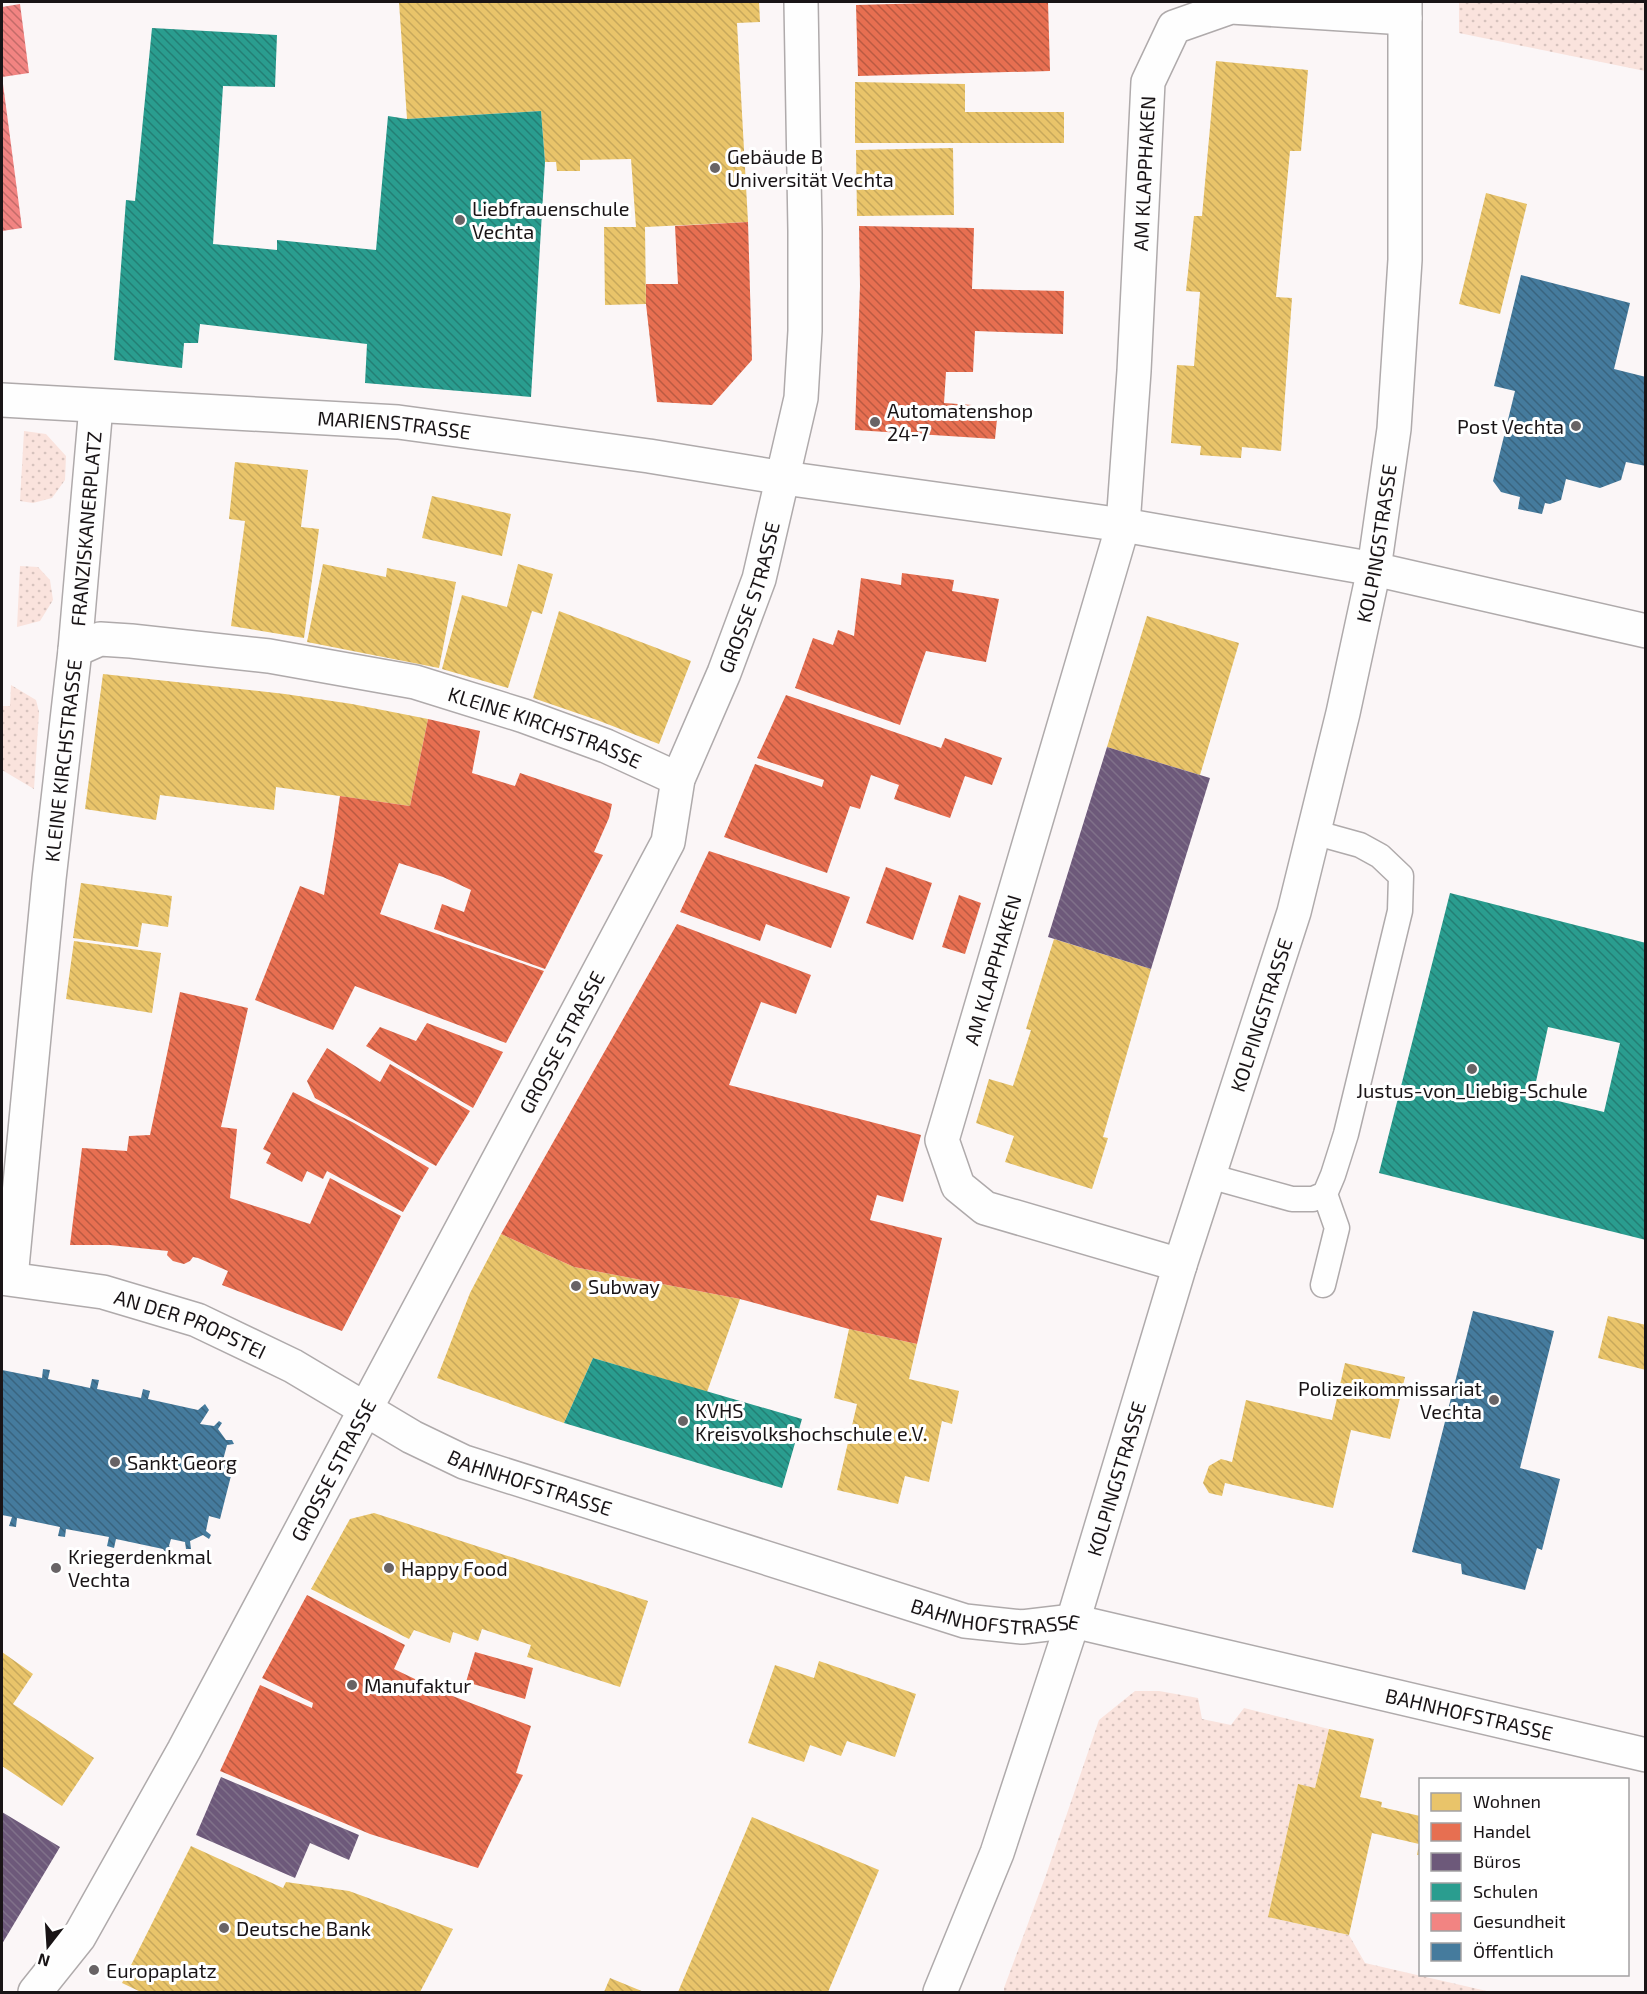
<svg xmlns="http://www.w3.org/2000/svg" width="1647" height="1994" font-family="'Exo 2',sans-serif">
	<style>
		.green { fill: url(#green-dots) }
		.homes { fill: url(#homes-back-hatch) }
		.shops { fill: url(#shops-back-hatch) }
		.offices { fill: url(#offices-back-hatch) }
		.schools { fill: url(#schools-back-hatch); fill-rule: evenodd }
		.health { fill: url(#health-back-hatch) }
		.public { fill: url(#public-back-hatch) }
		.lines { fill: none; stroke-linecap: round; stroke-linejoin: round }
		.lane-casing { stroke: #afaaab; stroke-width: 27 }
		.street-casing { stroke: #afaaab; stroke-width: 36 }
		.secondary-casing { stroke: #afaaab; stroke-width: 36 }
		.lane { stroke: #fefefe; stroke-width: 24 }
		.street { stroke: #fefefe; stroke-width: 33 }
		.secondary { stroke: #fefefe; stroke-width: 33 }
		.poi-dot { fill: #686365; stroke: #fff; stroke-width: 2 }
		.labels { text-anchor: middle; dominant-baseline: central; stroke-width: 6; stroke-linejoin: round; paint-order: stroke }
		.poi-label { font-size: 20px; fill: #191416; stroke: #fff; text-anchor: start }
		.street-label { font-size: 20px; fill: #191416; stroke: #fff }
	</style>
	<defs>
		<pattern id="green-dots" width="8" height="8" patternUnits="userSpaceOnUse" patternTransform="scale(1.5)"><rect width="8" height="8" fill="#fae3dd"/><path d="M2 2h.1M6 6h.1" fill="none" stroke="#d6c2bd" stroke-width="1.8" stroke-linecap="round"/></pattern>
		<pattern id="homes-back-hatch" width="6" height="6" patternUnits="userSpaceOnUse" patternTransform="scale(1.5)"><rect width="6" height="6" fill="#e9c46a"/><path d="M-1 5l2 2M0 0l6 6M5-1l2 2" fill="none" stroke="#c7a85b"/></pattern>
		<pattern id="shops-back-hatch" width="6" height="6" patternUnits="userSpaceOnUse" patternTransform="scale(1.5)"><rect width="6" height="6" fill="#e76f51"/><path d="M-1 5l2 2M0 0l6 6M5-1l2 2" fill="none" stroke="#ba5a42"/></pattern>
		<pattern id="offices-back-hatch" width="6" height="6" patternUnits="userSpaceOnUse" patternTransform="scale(1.5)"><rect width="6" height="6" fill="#6d597a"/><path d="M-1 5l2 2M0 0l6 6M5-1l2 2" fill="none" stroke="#80718a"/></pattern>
		<pattern id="schools-back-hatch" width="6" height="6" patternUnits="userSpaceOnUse" patternTransform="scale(1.5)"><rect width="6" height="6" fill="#2a9d8f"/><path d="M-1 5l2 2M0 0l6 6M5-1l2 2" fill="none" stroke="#237f74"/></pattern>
		<pattern id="health-back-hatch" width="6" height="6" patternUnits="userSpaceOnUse" patternTransform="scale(1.5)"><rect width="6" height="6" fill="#f28482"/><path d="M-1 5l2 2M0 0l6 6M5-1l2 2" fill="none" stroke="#c36b69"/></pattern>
		<pattern id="public-back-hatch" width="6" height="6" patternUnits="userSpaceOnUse" patternTransform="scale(1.5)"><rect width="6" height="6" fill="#457b9d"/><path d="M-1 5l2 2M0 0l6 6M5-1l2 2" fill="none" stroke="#39647f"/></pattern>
	</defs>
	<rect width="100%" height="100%" fill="#fbf6f7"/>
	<path class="green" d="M1459 2H1645V71L1459 33Z
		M24 431 46 434 66 456 65 480 52 498 33 503 20 501Z
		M20 566 38 567 50 580 53 600 40 621 17 627Z
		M11 685 36 700 39 712 34 789 2 770V706H10Z
		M1135 1691H1159L1198 1698 1202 1719 1231 1725 1244 1708 1329 1729 1315 1788 1298 1785 1268 1917 1349 1935 1365 1963 1491 1992H1004V1988L1046 1875 1099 1720Z"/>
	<path class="homes" d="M399 2H759L760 22 737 23 748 222 645 227 646 304 605 305 604 227H636L631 159 580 160V171H557L556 162H545L541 111 407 119Z
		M1216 61 1308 70 1301 151H1290L1276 297 1292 298 1281 451 1242 447 1241 458 1200 455 1201 446 1171 443 1177 365 1194 366 1200 292 1186 291 1194 216H1202Z
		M855 82 965 84V112H1064V143H855Z
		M953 148 954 215 857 216 856 150Z
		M1486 193 1527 204 1500 314 1459 304Z
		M235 462 308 470 301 527 319 529 304 638 231 626 245 521 229 519Z
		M432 496 511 514 502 556 422 538Z
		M323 564 386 577 387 568 456 582 439 668 307 642Z
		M518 564 553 574 542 614 532 611 508 688 442 669 462 595 507 607Z
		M559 611 691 661 659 744 597 720 533 698Z
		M1147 616 1239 643 1200 775 1107 747Z
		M103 674 285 694 352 704 428 719 410 806 276 787 274 810 160 795 156 820 85 809Z
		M81 883 172 896 168 927 142 923 138 947 73 938Z
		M1054 939 1151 969 1103 1137 1108 1138 1092 1189 1005 1162 1014 1136 976 1123 989 1079 1013 1086 1031 1030 1026 1029Z
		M74 941 161 953 152 1013 66 999Z
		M501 1234 574 1267 740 1299 707 1392 593 1358 564 1423 437 1378 470 1293Z
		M1608 1316 1646 1325V1370L1598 1358Z
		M849 1329 917 1344 909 1379 959 1391 952 1424 942 1421 929 1482 905 1476 898 1504 837 1490 857 1404 834 1398Z
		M1345 1363 1405 1377 1390 1439 1351 1430 1333 1508 1225 1483 1222 1496 1209 1493 1203 1483 1209 1466 1221 1459 1232 1462 1246 1400 1332 1420Z
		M374 1513 648 1601 620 1687 527 1657 531 1645 482 1629 478 1641 453 1632 450 1643 414 1630 409 1639 311 1589 350 1519Z
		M2 1652 33 1674 13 1704 94 1758 62 1806 2 1766Z
		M819 1661 916 1694 895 1757 847 1741 841 1756 810 1745 804 1762 748 1743 775 1665 814 1678Z
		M1329 1729 1374 1739 1360 1797 1382 1802 1381 1807 1420 1816V1855H1417L1419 1844 1372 1833 1349 1935 1268 1917 1298 1784 1315 1788Z
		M752 1817 879 1870 828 1992H678Z
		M191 1846 283 1888 286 1882 349 1891 453 1929 420 1992H141L122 1983Z
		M610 1978 644 1992H604Z"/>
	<path class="shops" d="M966 2H1048L1050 71 858 76 856 5Z
		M748 222 752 360 712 405 657 402 646 304V284H678L675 226Z
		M859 226 974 228 972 289 1064 291 1063 334 975 331 973 372H946L944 403 972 405 971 418 997 419 995 439 855 430 860 286Z
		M902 573 954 580 952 591 999 599 986 662 926 651 900 725 795 688 813 638 833 645 838 630 854 636 861 578 901 585Z
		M786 695 941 748 945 738 1002 758 992 785 965 776 950 818 894 799 899 785 871 775 860 809 850 806 827 873 724 837 755 764 822 787 824 780 757 758Z
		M428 719 480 731 472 773 515 786 520 773 612 804 609 818 594 852 603 855 545 969 434 929 442 904 464 912 471 890 443 877 399 863 380 914 544 971 506 1043 355 986 333 1030 255 1000 300 886 324 895 334 838 340 796 410 806Z
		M709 851 850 897 831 948 766 924 760 941 680 912Z
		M886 867 932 883 913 940 866 923Z
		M959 895 981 903 965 954 942 947Z
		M677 924 811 975 796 1014 761 1002 729 1085 921 1135 903 1202 877 1195 870 1220 942 1238 917 1344 849 1329 740 1299 574 1267 501 1234Z
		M180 992 248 1008 221 1127 237 1129 230 1198 310 1224 330 1178 401 1216 342 1331 222 1285 228 1271 198 1258 193 1257 190 1261 184 1264 173 1261 167 1255 168 1251 110 1245H70L82 1148 127 1151 129 1136 150 1135Z
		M427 1023 503 1052 473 1108 366 1046 380 1027 416 1041Z
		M327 1048 380 1082 390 1064 470 1111 436 1166 315 1098 307 1081Z
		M293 1092 354 1123 429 1168 403 1212 327 1171 323 1179 307 1171 302 1182 266 1163 271 1153 263 1149Z
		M307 1595 405 1645 394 1669 442 1692 531 1726 516 1773 523 1775 478 1868 370 1834 220 1771 260 1685 312 1708 313 1703 262 1678Z
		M475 1652 533 1668 525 1699 466 1682Z"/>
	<path class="offices" d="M1107 747 1210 778 1151 969 1048 937Z
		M221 1777 359 1835 349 1860 310 1843 295 1878 196 1835Z
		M2 1812 60 1847 2 1944Z"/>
	<path class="schools" d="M152 28 277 35 275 87 223 86 213 244 277 250V240L376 250 388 116 407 119 541 111 545 162 531 397 365 383 367 344 200 324 198 343H184L182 368 114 360 126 200 135 201Z
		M1450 893 1646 943V1240L1379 1173ZM1548 1027 1620 1043 1604 1112 1533 1095Z
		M593 1358 802 1419 782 1488 564 1423Z"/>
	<path class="health" d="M20 4 29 73 2 77V7Z
		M2 84H3L22 228 2 231Z"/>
	<path class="public" d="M1521 275 1630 303 1614 369 1646 377V466L1626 462 1621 480 1600 488 1566 479 1561 500 1550 504 1545 503 1542 514 1518 509 1520 497 1501 492 1493 481 1515 391 1494 386Z
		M1473 1311 1554 1331 1520 1468 1560 1479 1542 1550 1537 1548 1525 1590 1462 1574 1461 1564 1412 1552Z
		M43 1369 50 1370 48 1379 90 1388 92 1379 99 1380 97 1389 141 1398 143 1389 150 1391 148 1399 198 1410 205 1404 209 1410 200 1424 214 1426 219 1421 222 1423 218 1429 226 1440H232L234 1444 227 1445 223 1460 234 1464 220 1519 209 1516 206 1531 211 1535 209 1539 203 1535 190 1541 191 1549H186L185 1542 171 1539 169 1546 174 1552 168 1555 163 1549 116 1539 114 1548 107 1546 109 1537 66 1529 65 1537 58 1536 60 1527 17 1518 16 1527 9 1526 12 1517 2 1515V1370L42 1378Z"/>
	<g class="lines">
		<defs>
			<path id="lane" d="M1209 1176 1292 1199H1313L1325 1194 1333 1175 1346 1134 1400 911 1401 876 1380 856 1360 845 1313 832
				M1323 1285 1337 1228 1325 1194"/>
			<g id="street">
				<path id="s1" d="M2 400 398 422 649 456 784 478 1123 525 1374 569 1646 631"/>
				<path id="s2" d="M75 650 100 639 131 641 269 656 415 682 524 716 606 746 678 779"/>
				<path id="s3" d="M1180 1265 985 1208 958 1186 942 1140 1123 525 1134 371 1148 82 1174 27 1231 7 1405 18"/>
				<path id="s4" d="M11 1278 49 879 75 650 96 406"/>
				<path d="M35 1992 79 1937 184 1750 365 1410"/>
			</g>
			<g id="secondary">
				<path id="s5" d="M2 1278 103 1292 197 1320 293 1366 412 1437 464 1462 965 1621 1022 1627 1073 1621 1646 1755"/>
				<path id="s6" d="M365 1410 668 842 678 779 724 673 759 579 801 398 805 331V231L801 2"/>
				<path id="s7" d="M940 1992 997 1853 1073 1621 1180 1265 1294 912 1343 713 1374 569 1394 429 1405 260V2"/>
			</g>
		</defs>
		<use href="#lane" class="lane-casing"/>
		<use href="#street" class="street-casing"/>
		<use href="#secondary" class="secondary-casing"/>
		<use href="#lane" class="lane"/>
		<use href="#street" class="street"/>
		<use href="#secondary" class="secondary"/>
	</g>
	<g class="poi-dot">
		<circle cx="715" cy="168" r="6"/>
		<circle cx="460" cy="220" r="6"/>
		<circle cx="875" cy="422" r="6"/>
		<circle cx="1576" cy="426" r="6"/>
		<circle cx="1472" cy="1069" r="6"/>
		<circle cx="576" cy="1286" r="6"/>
		<circle cx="1494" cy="1400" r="6"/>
		<circle cx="683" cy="1421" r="6"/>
		<circle cx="115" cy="1462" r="6"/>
		<circle cx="56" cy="1568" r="6"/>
		<circle cx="389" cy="1568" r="6"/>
		<circle cx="352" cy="1685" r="6"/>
		<circle cx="224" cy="1928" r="6"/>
		<circle cx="94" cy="1970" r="6"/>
	</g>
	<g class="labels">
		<g class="poi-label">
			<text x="727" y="156">Gebäude B<tspan x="727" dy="23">Universität Vechta</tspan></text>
			<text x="472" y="208">Liebfrauenschule<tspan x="472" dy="23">Vechta</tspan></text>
			<text x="887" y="410">Automatenshop<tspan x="887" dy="23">24-7</tspan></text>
			<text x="1564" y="426" text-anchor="end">Post Vechta</text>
			<text x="1472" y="1090" text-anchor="middle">Justus-von_Liebig-Schule</text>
			<text x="588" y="1286">Subway</text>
			<text x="1482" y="1388" text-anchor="end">Polizeikommissariat<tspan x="1482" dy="23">Vechta</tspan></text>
			<text x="695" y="1410">KVHS<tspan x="695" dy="23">Kreisvolkshochschule e.V.</tspan></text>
			<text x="127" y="1462">Sankt Georg</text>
			<text x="68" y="1556">Kriegerdenkmal<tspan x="68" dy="23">Vechta</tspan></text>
			<text x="401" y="1568">Happy Food</text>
			<text x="364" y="1685">Manufaktur</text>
			<text x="236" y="1928">Deutsche Bank</text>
			<text x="106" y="1970">Europaplatz</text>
		</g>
		<g class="street-label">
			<text stroke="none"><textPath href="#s3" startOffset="1280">AM KLAPPHAKEN</textPath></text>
			<text stroke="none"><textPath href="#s1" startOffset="393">MARIENSTRASSE</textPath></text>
			<text stroke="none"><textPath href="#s4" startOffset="753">FRANZISKANERPLATZ</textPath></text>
			<text stroke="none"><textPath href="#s7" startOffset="1515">KOLPINGSTRASSE</textPath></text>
			<text stroke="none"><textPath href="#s6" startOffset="903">GROSSE STRASSE</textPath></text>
			<text stroke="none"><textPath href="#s2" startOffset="483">KLEINE KIRCHSTRASSE</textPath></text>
			<text stroke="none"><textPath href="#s4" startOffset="520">KLEINE KIRCHSTRASSE</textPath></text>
			<text stroke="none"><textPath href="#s3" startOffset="464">AM KLAPPHAKEN</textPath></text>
			<text stroke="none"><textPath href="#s7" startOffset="1029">KOLPINGSTRASSE</textPath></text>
			<text stroke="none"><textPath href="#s6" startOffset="417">GROSSE STRASSE</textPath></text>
			<text stroke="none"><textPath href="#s5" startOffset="195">AN DER PROPSTEI</textPath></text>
			<text transform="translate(333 1470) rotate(-62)">GROSSE STRASSE</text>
			<text stroke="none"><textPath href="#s7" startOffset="543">KOLPINGSTRASSE</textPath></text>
			<text stroke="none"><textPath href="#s5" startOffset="572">BAHNHOFSTRASSE</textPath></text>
			<text stroke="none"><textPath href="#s5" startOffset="1058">BAHNHOFSTRASSE</textPath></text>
			<text stroke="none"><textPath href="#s5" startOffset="1544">BAHNHOFSTRASSE</textPath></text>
		</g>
	</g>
	<rect width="1647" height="1994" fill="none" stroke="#191416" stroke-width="6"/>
	<rect x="1419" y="1778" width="210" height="198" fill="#ffffff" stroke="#a3a1a2" stroke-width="1.5"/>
	<rect x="1431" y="1793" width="30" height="18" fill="#e9c46a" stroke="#a3a1a2" stroke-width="1.5"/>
	<text x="1473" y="1808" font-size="18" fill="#191416">Wohnen</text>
	<rect x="1431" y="1823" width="30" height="18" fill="#e76f51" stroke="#a3a1a2" stroke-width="1.5"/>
	<text x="1473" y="1838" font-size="18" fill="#191416">Handel</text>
	<rect x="1431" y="1853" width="30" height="18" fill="#6d597a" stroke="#a3a1a2" stroke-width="1.5"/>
	<text x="1473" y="1868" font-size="18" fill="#191416">Büros</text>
	<rect x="1431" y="1883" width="30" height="18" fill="#2a9d8f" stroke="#a3a1a2" stroke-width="1.5"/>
	<text x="1473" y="1898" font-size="18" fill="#191416">Schulen</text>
	<rect x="1431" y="1913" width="30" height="18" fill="#f28482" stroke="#a3a1a2" stroke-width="1.5"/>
	<text x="1473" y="1928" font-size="18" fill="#191416">Gesundheit</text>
	<rect x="1431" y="1943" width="30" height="18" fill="#457b9d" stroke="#a3a1a2" stroke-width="1.5"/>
	<text x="1473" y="1958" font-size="18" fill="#191416">Öffentlich</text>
	<g transform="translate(48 1946) rotate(197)" stroke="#ffffff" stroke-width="4.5" paint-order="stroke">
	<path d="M0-4.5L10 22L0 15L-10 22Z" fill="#191416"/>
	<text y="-9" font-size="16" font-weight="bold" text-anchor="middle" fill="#191416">N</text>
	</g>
</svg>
